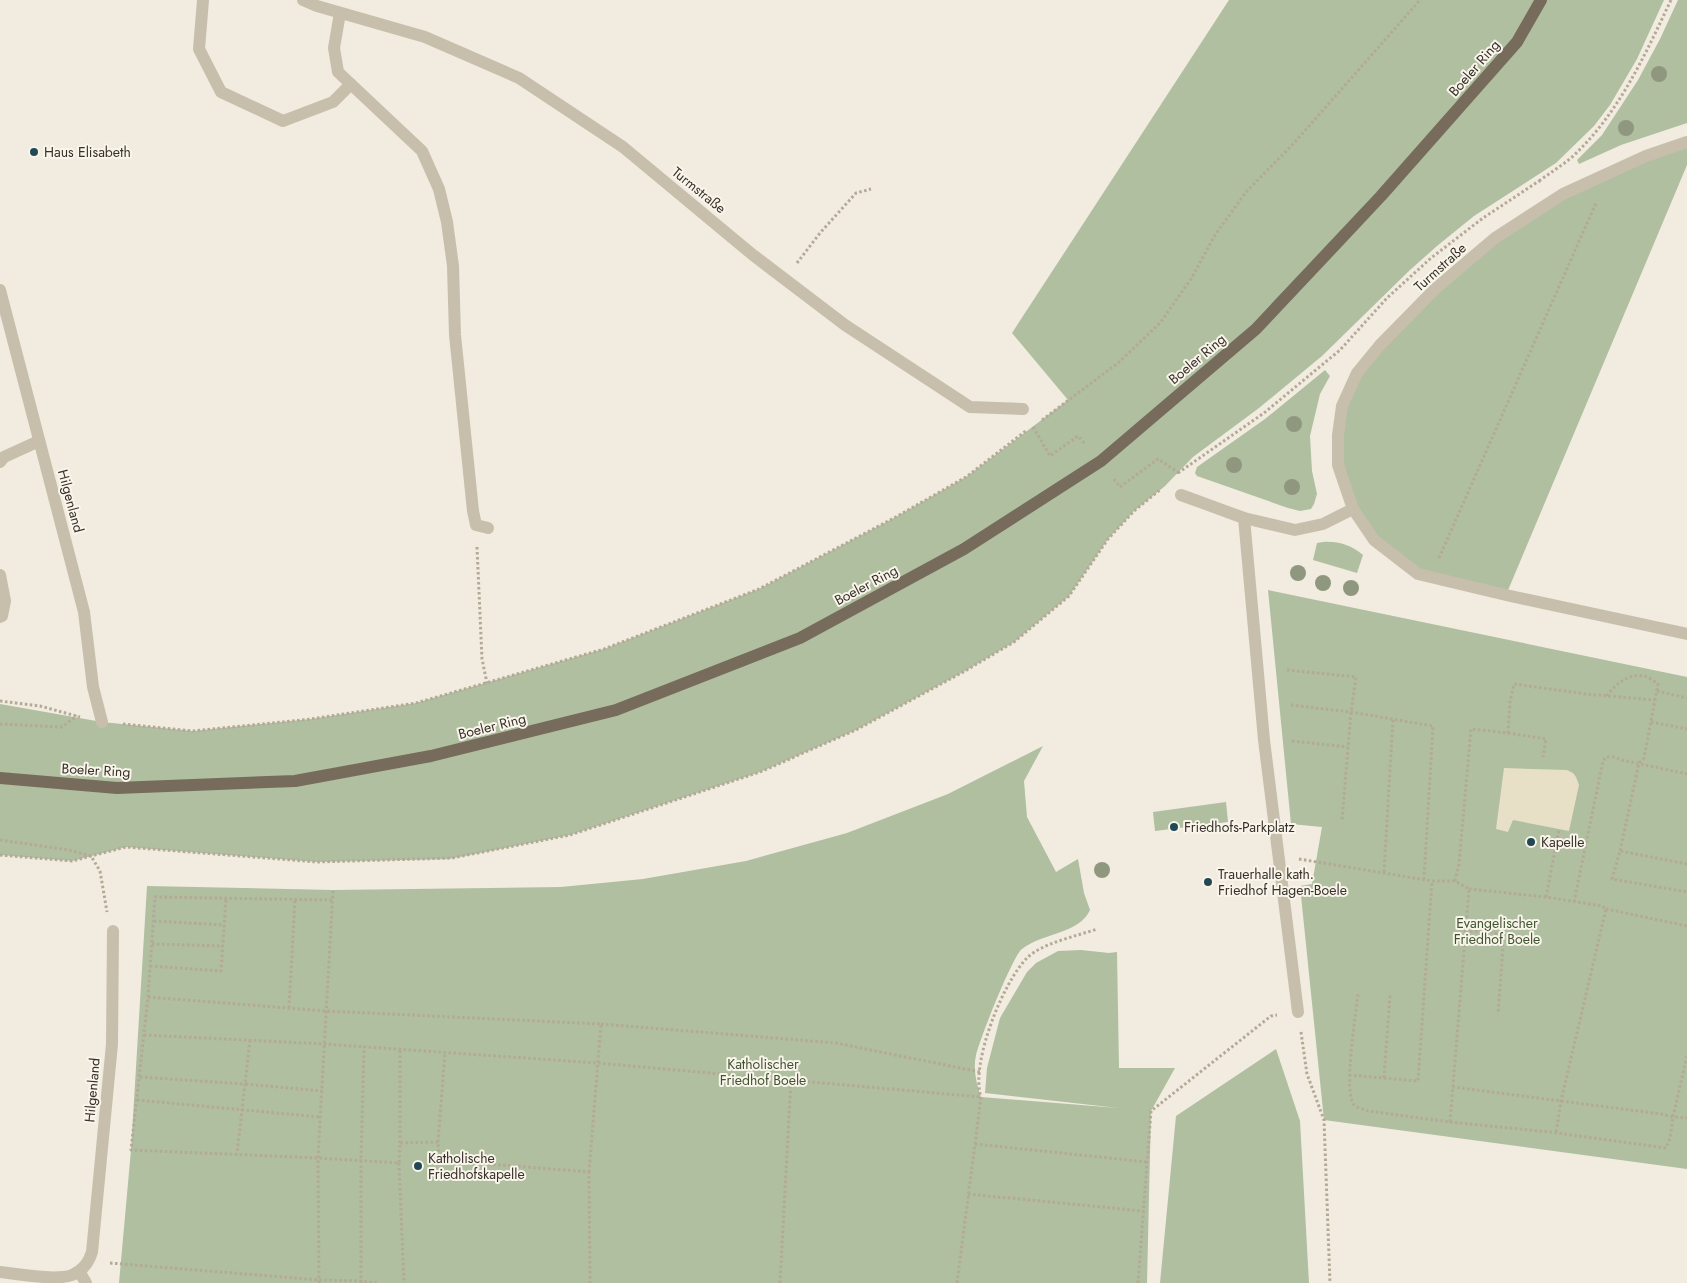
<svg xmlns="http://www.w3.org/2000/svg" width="1687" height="1283" font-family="Jost,sans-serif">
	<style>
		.green { fill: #afbfa0 }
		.plaza { fill: #e8dfc7 }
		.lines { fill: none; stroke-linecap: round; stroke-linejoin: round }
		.path { stroke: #b4a996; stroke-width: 3; stroke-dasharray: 2.5 2.5; stroke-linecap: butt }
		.minor { stroke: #c8beac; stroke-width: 12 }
		.major { stroke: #776b5c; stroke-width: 12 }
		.tree { fill: #8f987f }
		.poi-dot { fill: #234855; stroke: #f9f5eb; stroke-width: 2 }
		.labels { text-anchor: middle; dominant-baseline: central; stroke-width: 4; stroke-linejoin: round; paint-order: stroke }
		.street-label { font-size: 14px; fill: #37302a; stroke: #f9f5eb }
		.poi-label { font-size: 14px; fill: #37302a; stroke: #f9f5eb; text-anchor: start }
		.park-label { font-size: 14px; fill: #3f5330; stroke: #f9f5eb }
	</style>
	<rect width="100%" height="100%" fill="#f1ecdf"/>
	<path class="green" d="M1229 0H1664L1637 59 1610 105 1594 126 1556 163 1474 216 1437 246 1410 270 1322 356 1259 408 1193 457 1165 486 1134 511 1108 539 1069 596 1014 642 965 671 856 730 760 772 570 835 449 859 317 862 126 847 72 861 0 855V704L102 722 193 731 311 719 416 703 604 649 759 589 894 518 966 477 1068 400 1012 333Z
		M1678 0H1687V123L1621 145 1579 164 1577 160 1602 135 1638 80 1660 39Z
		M1687 142V165L1506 595 1418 574 1374 540 1353 509 1338 435 1357 373 1435 289 1563 194Z
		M1325 370 1330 376 1320 394 1310 436 1312 471 1317 494 1314 504 1311 509 1300 511 1288 508 1197 476 1195 473 1197 467 1265 419Z
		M1323 542C1338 541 1351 545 1363 555L1357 573 1313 560 1317 543Z
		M1268 590 1687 677V1169L1324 1120 1300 886 1312 884 1322 827 1291 824Z
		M1043 746 1024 781 1027 817 1056 872 1078 859 1084 893 1090 910C1079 934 1042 933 1022 949 1013 955 979 1041 976 1055 973 1069 976 1083 981 1097L1118 1108 985 1093 987 1068 1000 1018 1027 972 1036 963 1058 951 1081 950 1109 953 1117 952 1119 1068H1175L1151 1111 1147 1283H119L131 1150 147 886 333 890 561 887 643 879 746 861 847 833 948 794Z
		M1226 802 1228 822 1155 831 1153 812Z
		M1276 1049 1300 1121 1309 1283H1160L1176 1116Z"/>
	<path class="plaza" d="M1504 768 1567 770 1573 773 1576 777 1579 785 1569 831 1513 820 1508 832 1496 829Z"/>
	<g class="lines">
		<path class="path" d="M1539 181C1550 173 1561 166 1571 158 1618 115 1644 57 1671 0
			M797 263 820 233 856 193 871 189
			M1042 420 1118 363 1160 323 1191 279 1215 235 1246 192 1295 142 1420 0
			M1033 427 1050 456 1078 436 1086 445
			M1178 473 1264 413 1340 350 1387 298 1431 258 1483 218 1539 181 1542 182
			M1114 479 1120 487 1158 459 1179 473
			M477 547 482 659 487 683
			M1439 558 1596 203
			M1287 670 1356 677 1351 712 1342 820
			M1657 691 1687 698
			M1607 696C1615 684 1629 673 1644 676 1649 677 1654 681 1658 684L1655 700
			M0 701 40 706 80 717
			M1291 705 1351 712 1433 726 1424 879
			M1651 722 1687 729
			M0 724 62 727 77 716
			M123 724 193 731 311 719 416 703 604 649 759 589 894 518 966 477 1027 430
			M1508 733 1546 739 1543 757
			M1292 741 1348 747
			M0 840 69 850 91 856 100 871 107 912
			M0 855 72 861 126 847 317 862 452 858 570 835 760 772 856 730 965 671 1014 642 1069 596 1108 539 1134 511 1161 489
			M1299 859 1432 881
			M1687 864 1620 851 1612 879 1687 892
			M1384 872 1393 719
			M1455 881 1459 864 1471 729 1508 733 1510 701 1514 684 1586 694 1655 700 1644 758 1639 763 1620 851
			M1469 889 1546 897 1602 906 1606 909 1561 1101 1556 1133
			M1546 897 1559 830
			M332 900 155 897 148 997 131 1150 318 1158 399 1163 400 1143 438 1142 439 1160 589 1172 590 1283
			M1574 902 1603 761 1606 757H1614L1622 760 1687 774
			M1606 909 1687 926
			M154 921 224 925
			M1465 931H1488L1499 934 1503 947 1498 1014
			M152 944 223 946
			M150 966 221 971 226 898
			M148 997 326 1011 601 1024 589 1172
			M289 1008 295 899
			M601 1024 836 1043 980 1072
			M1301 1032 1307 1074 1324 1120 1330 1283
			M144 1035 324 1044 597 1063 981 1097
			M250 1040 245 1084 322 1091
			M1687 1056 1673 1117 1687 1118
			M1349 1075 1418 1081 1432 881H1455L1469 889 1450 1122 1368 1111C1364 1109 1357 1108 1354 1105 1343 1092 1356 1013 1358 994
			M140 1077 245 1084 237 1154
			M1384 1078 1390 995
			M137 1100 320 1117
			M1450 1122 1550 1132 1666 1148 1670 1138 1673 1117 1661 1114 1453 1087
			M438 1142 445 1052
			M400 1143V1049
			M975 1144 1147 1162
			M399 1163 404 1283
			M968 1194 1143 1211
			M110 1263 319 1280 361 1281 378 1283
			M319 1283 318 1158 333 890
			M361 1283V1161L364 1047
			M780 1283 791 1080
			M957 1283 981 1097C970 1064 1003 982 1027 958 1042 943 1077 936 1097 929
			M1138 1283 1151 1111 1271 1016 1277 1015"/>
		<path class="minor" d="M203 0 199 49 221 92 283 121 333 102 351 84
			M303 0 317 6 425 37 519 78 623 147 753 255 845 325 970 407 1023 409
			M340 13 334 48 338 72 422 151 439 189 447 222 453 266 455 335 473 511 476 525 488 528
			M1687 142 1646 156 1563 194 1495 238 1435 289 1380 345 1357 373 1342 406 1338 435V465L1353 509 1374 540 1418 574 1506 595 1687 634
			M0 290 84 612 93 687 102 722
			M0 462 4 457 39 441
			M1181 495 1244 518 1295 530 1323 524 1353 509
			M1244 518 1264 740 1298 1012
			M0 575 5 601 2 616 0 617
			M79 1271 86 1283
			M0 1272C18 1274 56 1281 72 1275 82 1271 89 1262 92 1252L112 1044 113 931"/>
		<path class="major" d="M0 778 117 788 295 781 431 756 616 710 800 638 964 549 1101 461 1256 329 1381 196 1517 42 1541 0"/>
	</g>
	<g class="tree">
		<circle cx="1659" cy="74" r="8"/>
		<circle cx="1626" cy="128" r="8"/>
		<circle cx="1294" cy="424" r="8"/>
		<circle cx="1234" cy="465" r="8"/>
		<circle cx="1292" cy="487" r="8"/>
		<circle cx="1298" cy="573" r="8"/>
		<circle cx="1323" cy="583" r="8"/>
		<circle cx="1351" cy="588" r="8"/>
		<circle cx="1102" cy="870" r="8"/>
	</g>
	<g class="poi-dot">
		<circle cx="34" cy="152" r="5"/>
		<circle cx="1174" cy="827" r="5"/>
		<circle cx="1531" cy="842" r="5"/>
		<circle cx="1208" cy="882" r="5"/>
		<circle cx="418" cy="1166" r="5"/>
	</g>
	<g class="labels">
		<g class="street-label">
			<text transform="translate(1474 68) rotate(-49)">Boeler Ring</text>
			<text transform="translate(699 190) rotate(39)">Turmstraße</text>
			<text transform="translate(1440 267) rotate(-42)">Turmstraße</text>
			<text transform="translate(1197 359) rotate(-40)">Boeler Ring</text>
			<text transform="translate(71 501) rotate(75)">Hilgenland</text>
			<text transform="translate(866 585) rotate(-28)">Boeler Ring</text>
			<text transform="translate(492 726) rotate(-14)">Boeler Ring</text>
			<text transform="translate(96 770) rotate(3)">Boeler Ring</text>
			<text transform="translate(92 1090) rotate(-85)">Hilgenland</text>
		</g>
		<g class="poi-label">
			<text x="44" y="152">Haus Elisabeth</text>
			<text x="1184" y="827">Friedhofs-Parkplatz</text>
			<text x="1541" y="842">Kapelle</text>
			<text x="1218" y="874">Trauerhalle kath.<tspan x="1218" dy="16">Friedhof Hagen-Boele</tspan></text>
			<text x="428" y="1158">Katholische<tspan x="428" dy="16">Friedhofskapelle</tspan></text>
		</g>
		<g class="park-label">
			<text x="1497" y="923">Evangelischer<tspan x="1497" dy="16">Friedhof Boele</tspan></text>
			<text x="763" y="1064">Katholischer<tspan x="763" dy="16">Friedhof Boele</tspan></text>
		</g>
	</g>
</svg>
